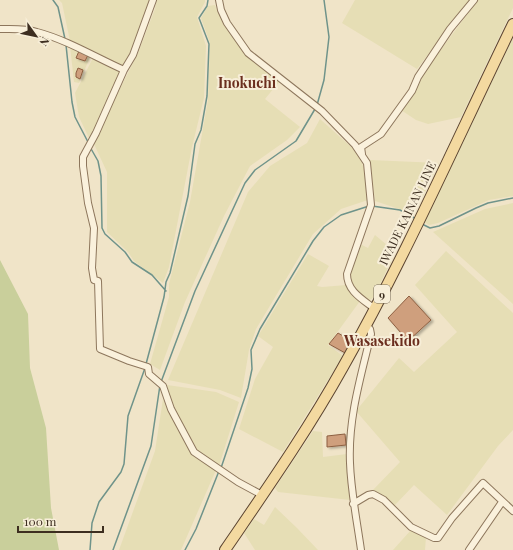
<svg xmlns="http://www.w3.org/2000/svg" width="513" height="550" font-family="'Playfair Display',serif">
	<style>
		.farmland { fill: #e6deb5 }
		.green { fill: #c9cf9b }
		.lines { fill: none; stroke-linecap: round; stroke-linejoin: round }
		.stream { stroke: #6f938a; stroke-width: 1.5 }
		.building { fill: #cf9f7d; stroke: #8d5f41; filter: url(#shadow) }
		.street-casing { stroke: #8d765c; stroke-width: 8 }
		.primary-casing { stroke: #5b4430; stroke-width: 12 }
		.street { stroke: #faf1dc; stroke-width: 6 }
		.primary { stroke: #f3d9a0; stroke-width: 10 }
		.labels { text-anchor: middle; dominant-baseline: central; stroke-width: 4; stroke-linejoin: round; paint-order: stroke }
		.shield { fill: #f7eed8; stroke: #756857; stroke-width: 1 }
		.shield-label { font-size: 11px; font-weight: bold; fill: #3d2e20 }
		.street-label { font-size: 12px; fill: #3d2e20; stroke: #f7eed8 }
		.quarter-label { font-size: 14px; font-weight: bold; fill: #6b2e1e; stroke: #f7eed8 }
	</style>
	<defs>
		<filter id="shadow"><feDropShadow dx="2.5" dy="1.5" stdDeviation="1" flood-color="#0004"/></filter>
	</defs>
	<rect width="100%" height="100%" fill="#f0e4c8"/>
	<path class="farmland" d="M59 0H151L131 53 123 67 70 41 62 3Z
		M156 0H205V2L197 17 206 46 204 98 192 147 169 267 163 283 134 261 128 252 107 232V172L93 142 138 53 155 9Z
		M355 0H469L417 69 342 23Z
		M478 0H513V8L461 117 428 124 416 120 401 110 421 76Z
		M215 5 218 13 246 54 279 82 265 99 300 127 287 140 250 166 224 216 185 302 160 370 150 364 169 297V284L190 202 208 100 210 43 201 18 208 6Z
		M513 38V196L489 200 438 223 429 225 424 222Z
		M70 46 91 55 79 83 74 82Z
		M93 58 121 71 90 140 79 117 75 93Z
		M320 119 359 154 365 172 368 200 341 209 313 234 256 329 249 350 241 398 220 390 168 380 248 192 270 166 307 143Z
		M370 160 439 163 423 196 405 211 375 201Z
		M513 203V304L433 232 485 209Z
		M375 235 387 245 381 256 391 262 373 298 368 301 356 290 351 284 350 277 352 269 360 244 368 248Z
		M446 251 513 313V430L498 446 447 515 414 485 395 505 372 491 400 462 356 411 399 358 414 372 457 332 415 285Z
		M308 254 329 266 317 286 322 287 346 285 351 293 360 301 328 345 343 356 283 452 239 429 255 379 273 347 258 336Z
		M167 385 216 392 239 402 219 466 195 450 173 407Z
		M163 399 192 455 216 470 181 550H119L155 451Z
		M313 431 322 432 323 457 347 454 350 500 278 492 275 488Z
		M275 507 297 528 318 550H255L244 533 254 519 264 525Z
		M411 530 426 537 425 550H393Z"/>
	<path class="green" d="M0 260 28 314 30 368 46 428 51 508 59 550H0Z"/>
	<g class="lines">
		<path class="stream" d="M53 0 58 7 65 39
			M66 45 72 102 75 117 89 144
			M317 105 324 80 329 37 324 0
			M90 147 98 161 101 176 102 228 105 234 125 252 132 262 152 275 166 291
			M372 206 400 210 416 219
			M422 224 430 228 439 226 476 208 488 203 513 198
			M146 364 164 297 166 282 170 273 188 196 195 144 201 130 207 96 209 44 199 18 207 6 208 0
			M161 382 195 291 245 183 255 170 296 141 315 109
			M221 468 248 388 252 369 251 350 260 329 313 241 324 227 341 215 369 206
			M90 550 92 523 99 502 121 472 124 464 128 416 145 368
			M113 550 151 446 160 385
			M185 550 196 529 219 471"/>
	</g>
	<path class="building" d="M79 51 88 55 85 61 76 58Z
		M78 68 83 70 80 79 76 77V73Z
		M409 296 431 320 408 341 388 318Z
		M338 333 353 342 347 354 329 344Z
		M345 434 346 445 327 447V436Z"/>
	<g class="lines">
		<defs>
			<path id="street" d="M153 0 133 55 124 70 96 133 83 157V166L88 203 94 228 92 268 94 280 98 281 100 349 129 361 148 367 149 374 163 386 171 409 194 452 238 482 262 495
				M219 0 221 10 227 23 248 53 322 111 355 145 367 163 371 205 347 274C347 291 362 299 375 309
				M0 29C12 29 25 28 37 32 67 40 95 57 124 70
				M362 154 361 147 381 134 412 91 418 77 450 29 474 0
				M353 504 368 495 373 494 384 500 411 527 434 538H438L452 518 483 483 513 511
				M361 550C357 521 351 492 350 463 348 418 361 376 371 334L370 329 366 325
				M469 550 502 502"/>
			<path id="primary" d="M225 550C266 490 308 430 343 367 406 256 457 139 513 24"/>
		</defs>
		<use href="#street" class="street-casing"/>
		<use href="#primary" class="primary-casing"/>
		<use href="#street" class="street"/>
		<use href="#primary" class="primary"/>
	</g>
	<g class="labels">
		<rect class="shield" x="374" y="285" width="16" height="18" rx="3"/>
		<g class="shield-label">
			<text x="382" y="294">9</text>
		</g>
		<g class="street-label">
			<text transform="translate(407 213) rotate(-64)">IWADE KAINAN LINE</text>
		</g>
		<g class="quarter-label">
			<text x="247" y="82">Inokuchi</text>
			<text x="382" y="340">Wasasekido</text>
		</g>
	</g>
	<g transform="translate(36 36) rotate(123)" stroke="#f7eed8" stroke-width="3" paint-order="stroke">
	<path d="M0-3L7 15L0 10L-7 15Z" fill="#3d2e20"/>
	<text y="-6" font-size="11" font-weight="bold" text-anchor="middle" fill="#3d2e20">N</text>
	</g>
	<path d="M18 526v6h85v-6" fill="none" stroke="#3d2e20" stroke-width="2"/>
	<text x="24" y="526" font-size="12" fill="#3d2e20" stroke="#f7eed8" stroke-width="3" paint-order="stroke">100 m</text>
</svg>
